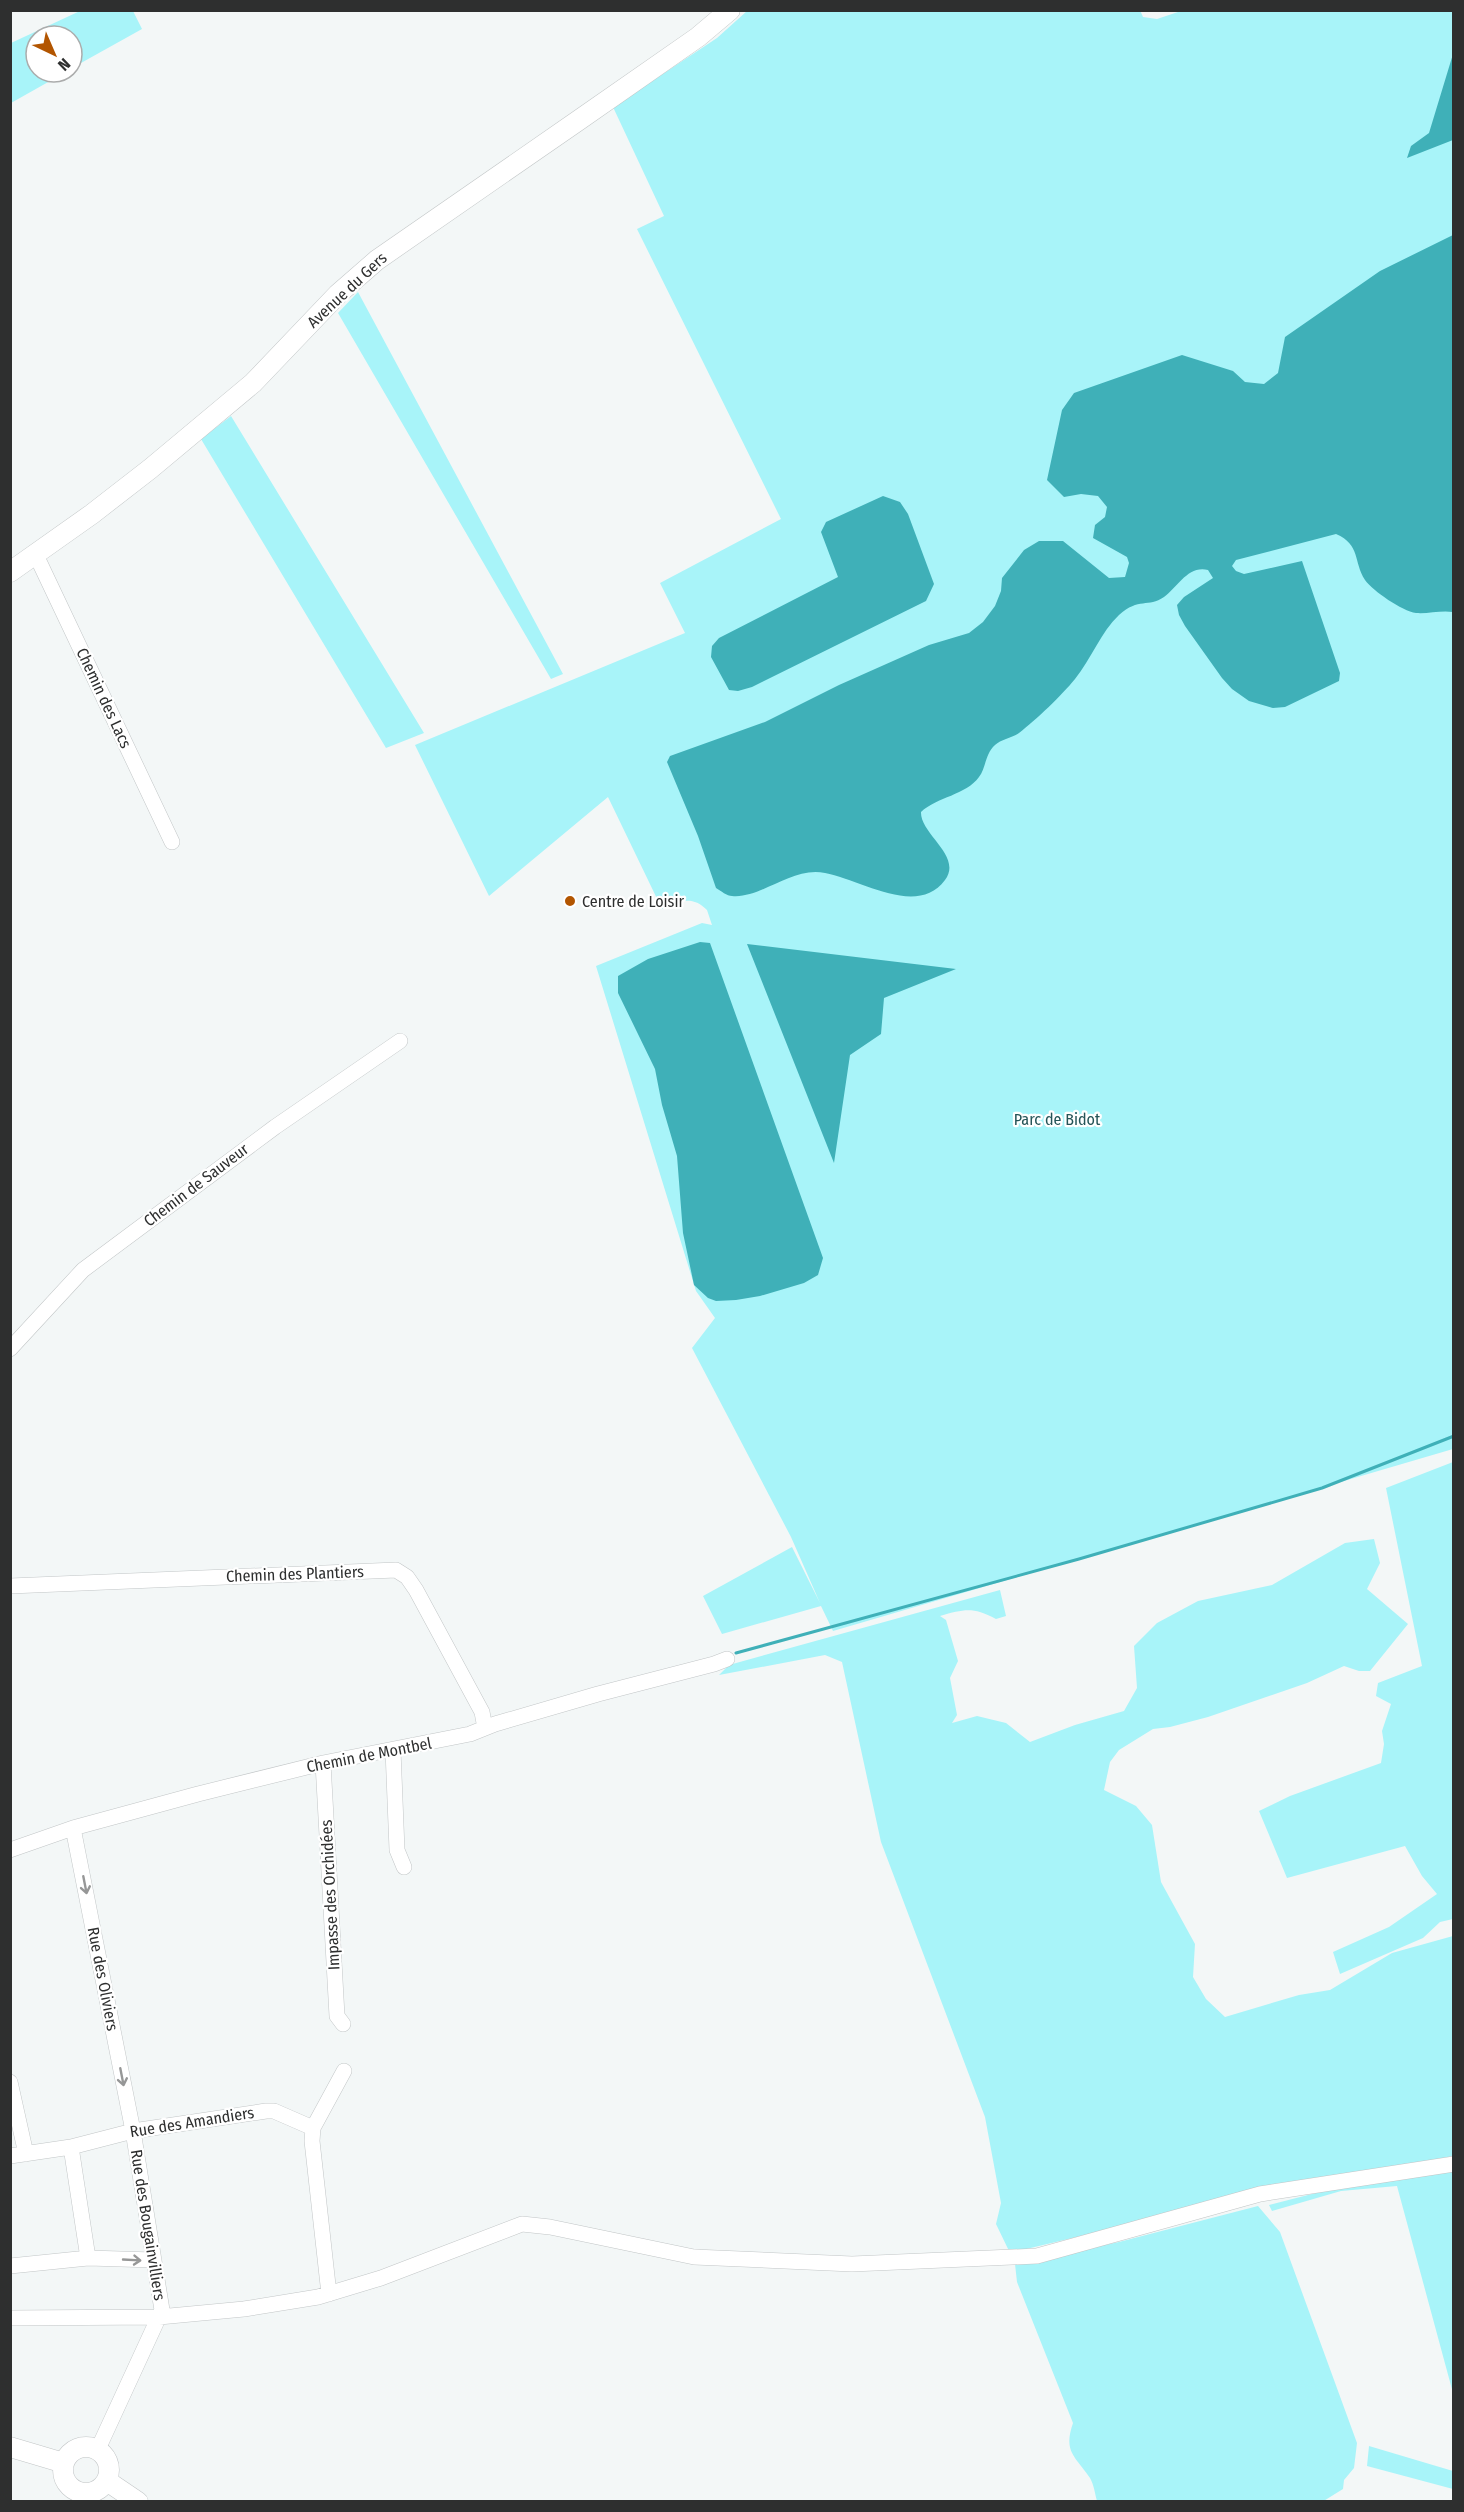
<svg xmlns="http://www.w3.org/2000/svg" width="1464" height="2512" font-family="'Fira Sans Condensed',sans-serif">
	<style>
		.green { fill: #a8f4f9 }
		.water { fill: #3fb0b8 }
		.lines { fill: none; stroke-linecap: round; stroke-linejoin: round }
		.stream { stroke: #3fb0b8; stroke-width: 3 }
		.minor-casing { stroke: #c2c6c7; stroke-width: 16 }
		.major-casing { stroke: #c2c6c7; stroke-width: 21 }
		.minor { stroke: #fff; stroke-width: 15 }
		.major { stroke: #fff; stroke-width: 20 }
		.oneway { stroke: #969797 }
		.poi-dot { fill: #b25500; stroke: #fff; stroke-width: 2 }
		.labels { text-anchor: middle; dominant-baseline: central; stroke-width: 4.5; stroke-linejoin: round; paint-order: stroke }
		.street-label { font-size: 16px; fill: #2e2f2f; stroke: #fff }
		.poi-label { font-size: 16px; fill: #2e2f2f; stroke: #fff; text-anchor: start }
		.park-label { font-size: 16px; fill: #245458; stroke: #fff }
	</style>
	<rect width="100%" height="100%" fill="#f3f7f7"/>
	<path class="green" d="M1140 10 1143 17 1157 19 1184 10 1453 11V1449L833 1631 821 1606 722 1634 703 1596 792 1547 820 1603 791 1537 692 1348 715 1318 696 1291 596 966 702 923 712 925 707 910C692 895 679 901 662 909L608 797 489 896 415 745 685 633 660 583 781 519 637 229 664 216 613 107 717 38 747 11Z
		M80 11H133L142 29 72 68V36H36V72H66L11 103V43Z
		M358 292 563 674 551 679 338 313Z
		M231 416 424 733 386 748 201 439Z
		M1453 1462V1919L1440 1922 1423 1938 1340 1974 1333 1952 1389 1927 1437 1894 1422 1876 1405 1846 1287 1878 1259 1811 1290 1796 1381 1763 1384 1744 1382 1731 1391 1704 1376 1696 1378 1683 1422 1666 1386 1488Z
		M1374 1539 1380 1563 1367 1589 1408 1624 1370 1671H1359L1344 1666 1307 1683 1208 1717 1170 1727 1153 1729 1119 1750 1110 1762 1104 1790 1136 1806 1152 1825 1161 1882 1195 1944 1193 1977 1206 1999 1225 2017 1299 1995 1330 1990 1392 1953 1453 1936V2156L1235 2199 1010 2253 996 2224 1001 2203 985 2117 881 1842 842 1662 825 1655 719 1675 729 1665 1000 1590 1006 1616 996 1619C973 1607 965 1609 940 1616L946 1620 958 1661 950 1678 957 1715 952 1723 977 1716 1006 1723 1030 1742 1075 1725 1124 1711 1137 1688 1134 1646 1157 1623 1198 1601 1272 1585 1345 1543Z
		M1453 2170V2393L1397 2186 1341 2191 1272 2211 1269 2205 1343 2186Z
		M1258 2206 1280 2232 1357 2443 1354 2468 1344 2480 1343 2489 1322 2502 1097 2501C1095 2494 1094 2485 1090 2478 1075 2456 1063 2452 1073 2423L1017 2282 1015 2264 1119 2242Z
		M1369 2446 1453 2471V2489L1367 2466Z"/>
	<path class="water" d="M1453 54V140L1407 158 1411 146 1429 133Z
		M1453 235V612C1441 610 1428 614 1416 613 1402 611 1373 591 1365 580 1353 561 1361 545 1336 534L1236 560 1232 566 1236 571 1244 574 1302 561 1340 673 1339 681 1285 707 1273 708 1249 701 1232 689 1222 678 1185 626 1179 615 1177 605 1184 597 1213 578 1208 570C1188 565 1178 587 1164 597 1148 608 1139 597 1119 615 1101 632 1091 659 1075 679 1062 695 1036 720 1019 733 1012 738 1001 739 995 745 985 754 986 768 979 777 966 795 937 797 921 812 920 834 963 856 945 880 917 918 860 879 825 873 792 866 761 899 732 896 727 896 721 891 716 888L698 836 667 762 670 756 765 722 839 685 929 645 969 633 983 622 995 606 1001 591 1002 578 1024 550 1039 541H1063L1109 578 1125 577 1129 563 1127 557 1093 538 1095 525 1105 517 1107 507 1098 496 1081 494 1064 497 1047 480 1062 410 1074 393 1182 355 1233 371 1245 382 1264 384 1278 373 1285 337 1380 271Z
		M883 496 900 502 908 514 934 584 926 601 752 687 738 691 729 690 711 657 712 646 719 638 838 577 821 532 826 522Z
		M700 942 710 943 823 1258 818 1275 804 1283 760 1296 736 1300 716 1301 708 1298 694 1285 683 1233 677 1156 662 1105 655 1069 618 993V976L648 959Z
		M747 944 956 969 884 998 881 1034 850 1055 834 1163Z"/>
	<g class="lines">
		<path class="stream" d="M736 1653 1079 1559 1322 1488 1454 1436"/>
		<defs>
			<path id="minor" d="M36 555 172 842
				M10 1349 83 1270 275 1127 400 1041
				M10 1586 396 1570 407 1577 416 1590 482 1712 485 1728
				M393 1750 397 1850 404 1867
				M323 1763 337 2016 343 2024
				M73 1828 133 2131 162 2310 98 2449
				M10 1850 73 1828 198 1794 323 1763 470 1734 495 1724 598 1694 714 1664 727 1659
				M10 2082 26 2154
				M313 2128 344 2071
				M71 2147 88 2258
				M10 2156 71 2147 133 2131 266 2111H274L313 2128 312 2141 329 2294
				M10 2266 88 2258 154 2260
				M10 2318 159 2317 244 2309 318 2297 381 2278 522 2224 550 2227 694 2257 852 2264 1037 2256 1260 2194 1454 2164"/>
			<path id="major" d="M10 572 92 514 150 469 253 383 338 294 377 260 579 120 698 37 730 10
				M63 2470a23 23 0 1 1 46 0a23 23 0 1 1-46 0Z
				M10 2447 64 2463
				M107 2481 138 2502"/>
		</defs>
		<use href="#minor" class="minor-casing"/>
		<use href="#major" class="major-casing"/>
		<use href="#minor" class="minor"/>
		<use href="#major" class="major"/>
	</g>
	<defs><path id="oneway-shaft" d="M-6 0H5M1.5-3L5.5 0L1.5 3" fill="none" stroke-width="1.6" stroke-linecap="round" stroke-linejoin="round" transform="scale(1.5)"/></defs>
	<g class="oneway">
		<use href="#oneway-shaft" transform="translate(85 1885) rotate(79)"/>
		<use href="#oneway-shaft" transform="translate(122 2077) rotate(79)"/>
		<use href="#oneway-shaft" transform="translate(132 2260) rotate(3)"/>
	</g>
	<circle class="poi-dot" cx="570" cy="901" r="6"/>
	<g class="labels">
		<g class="street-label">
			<text transform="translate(347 290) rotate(-43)">Avenue du Gers</text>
			<text transform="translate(104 698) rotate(65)">Chemin des Lacs</text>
			<text transform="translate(196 1185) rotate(-37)">Chemin de Sauveur</text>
			<text transform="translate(295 1574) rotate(-2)">Chemin des Plantiers</text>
			<text transform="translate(369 1755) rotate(-11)">Chemin de Montbel</text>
			<text transform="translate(330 1895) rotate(-93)">Impasse des Orchidées</text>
			<text transform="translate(103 1979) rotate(79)">Rue des Oliviers</text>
			<text transform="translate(192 2122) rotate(-9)">Rue des Amandiers</text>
			<text transform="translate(148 2225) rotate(81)">Rue des Bougainvilliers</text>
		</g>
		<g class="poi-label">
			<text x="582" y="901">Centre de Loisir</text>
		</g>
		<g class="park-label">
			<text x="1057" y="1119">Parc de Bidot</text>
		</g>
	</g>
	<rect width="1464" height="2512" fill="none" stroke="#2e2f2f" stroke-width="24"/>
	<g transform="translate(54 54) rotate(136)"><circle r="28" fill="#ffffff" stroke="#abacac" stroke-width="1.5"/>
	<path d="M0-4.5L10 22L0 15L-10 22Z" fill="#b25500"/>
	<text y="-9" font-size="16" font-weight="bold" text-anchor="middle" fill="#2e2f2f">N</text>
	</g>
</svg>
